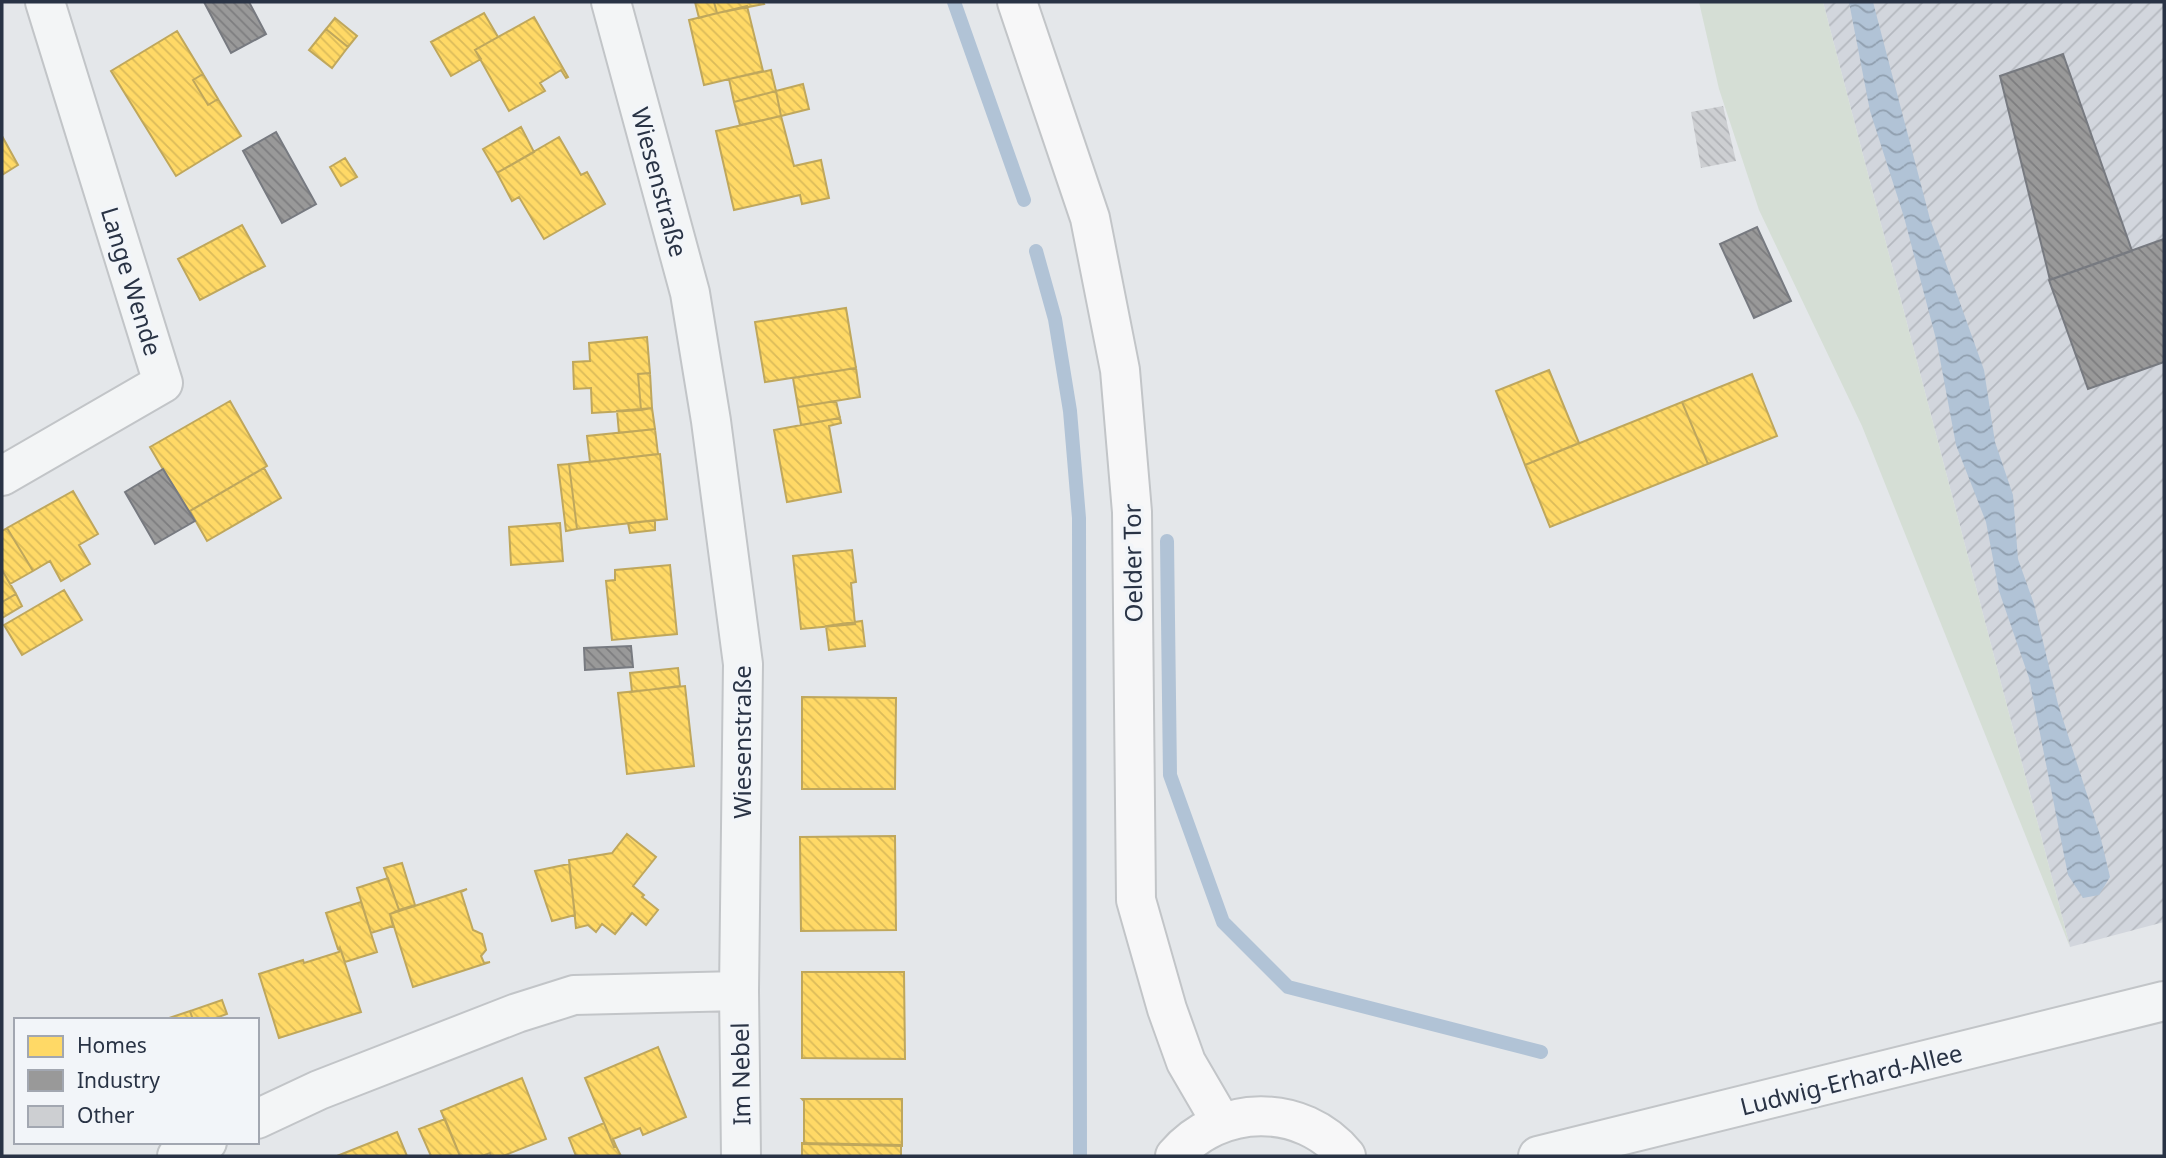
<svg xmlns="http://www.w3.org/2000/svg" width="2166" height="1158" font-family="'Noto Sans',sans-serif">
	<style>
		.industrial { fill: url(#industrial-furrows) }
		.green { fill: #d5ded5 }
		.water { fill: url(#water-waves) }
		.homes { fill: url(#homes-back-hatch); stroke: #bfa75c; stroke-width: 2 }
		.industry { fill: url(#industry-back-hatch); stroke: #777a80; stroke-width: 2 }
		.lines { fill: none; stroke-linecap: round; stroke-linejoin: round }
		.stream { stroke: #b1c3d6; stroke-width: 14 }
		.building { fill: url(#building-back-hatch) }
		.street-casing { stroke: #c2c5c8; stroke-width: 42 }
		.secondary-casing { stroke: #c2c5c8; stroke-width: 42 }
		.street { stroke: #f3f5f6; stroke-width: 38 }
		.secondary { stroke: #f7f7f8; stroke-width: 38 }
		.labels { text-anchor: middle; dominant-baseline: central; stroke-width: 7; stroke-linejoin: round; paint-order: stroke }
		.street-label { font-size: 24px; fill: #293345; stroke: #f2f5f9 }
	</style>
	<defs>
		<pattern id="industrial-furrows" width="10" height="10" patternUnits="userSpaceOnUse" patternTransform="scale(1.75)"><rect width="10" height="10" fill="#d2d6dd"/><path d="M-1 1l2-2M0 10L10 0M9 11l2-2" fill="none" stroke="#b4b8bf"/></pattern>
		<pattern id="water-waves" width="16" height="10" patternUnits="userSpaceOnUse" patternTransform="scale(1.75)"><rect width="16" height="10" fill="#b1c3d6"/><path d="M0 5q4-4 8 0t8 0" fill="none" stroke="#909faf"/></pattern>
		<pattern id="homes-back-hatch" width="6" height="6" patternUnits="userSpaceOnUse" patternTransform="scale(1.75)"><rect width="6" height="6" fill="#ffd966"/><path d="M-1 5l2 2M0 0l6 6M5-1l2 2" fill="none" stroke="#dbbb5a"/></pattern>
		<pattern id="industry-back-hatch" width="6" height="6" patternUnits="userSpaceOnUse" patternTransform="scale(1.75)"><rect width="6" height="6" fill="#999"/><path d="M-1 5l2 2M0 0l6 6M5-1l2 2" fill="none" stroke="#7d7d7f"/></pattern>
		<pattern id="building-back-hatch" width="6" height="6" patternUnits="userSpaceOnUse" patternTransform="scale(1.75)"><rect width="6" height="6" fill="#cdcfd2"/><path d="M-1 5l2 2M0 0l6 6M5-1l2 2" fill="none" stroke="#b0b2b6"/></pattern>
	</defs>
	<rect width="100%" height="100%" fill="#e4e7ea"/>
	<path class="industrial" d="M1823 2H2164V922L2070 947Z"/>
	<path class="green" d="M1699 2H1823L2070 947 1862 426 1759 210 1719 89Z"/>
	<path class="water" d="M1849 2H1873L1930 219 1984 370 1995 442 2013 495 2018 559 2034 604 2058 704 2100 835 2110 877 2099 895 2083 898 2068 875 2029 678 1999 591 1986 522 1956 445 1937 343 1904 217 1870 111Z"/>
	<path class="homes" d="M695 2H714L717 13 699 18Z
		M714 2H763L764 4 717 13Z
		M747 6 763 71 704 85 689 20Z
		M484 13 498 37 475 50 481 59 451 76 431 42Z
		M534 17 568 77 566 78 561 70 540 83 545 91 509 111 475 50Z
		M335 18 357 36 348 47 326 29Z
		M326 29 348 47 332 68 309 50Z
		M177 31 203 74 193 80 208 105 218 99 241 136 176 176 111 71Z
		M771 70 776 91 734 102 729 79Z
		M203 74 218 99 208 105 193 80Z
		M803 84 809 109 781 116 776 91Z
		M776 91 781 116 740 125 734 102Z
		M781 116 794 166 821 160 829 198 802 204 800 195 734 210 716 131Z
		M521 127 534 152 497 173 483 149Z
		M2 136 18 165 2 175Z
		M559 137 581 175 587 172 605 204 544 239 519 197 512 201 497 173Z
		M345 158 357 177 341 186 330 167Z
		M242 225 265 266 200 300 178 259Z
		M846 308 856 368 765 382 755 322Z
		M647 337 650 373 638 374 641 410 592 413 591 388 574 389 573 362 590 361 589 343Z
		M856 368 860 397 798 407 793 378Z
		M1549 370 1579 443 1525 465 1496 391Z
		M650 373 652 408 641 410 638 374Z
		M1752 374 1777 436 1708 464 1682 402Z
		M230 401 267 466 188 512 150 447Z
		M836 401 840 418 801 425 798 407Z
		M1682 402 1708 464 1550 527 1525 465Z
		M652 408 655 429 619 433 617 411Z
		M840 418 841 423 829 426 841 492 787 502 774 430Z
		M655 429 658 454 590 462 587 436Z
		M660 454 667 519 577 529 569 464Z
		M569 464 577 529 566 531 558 465Z
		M264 468 281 498 207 541 190 511Z
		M73 491 98 534 79 545 90 564 61 581 50 561 33 571 7 528Z
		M655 520V530L630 533 628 523Z
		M560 523 563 561 511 565 509 527Z
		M7 528 33 571 10 584 2 570V531Z
		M852 550 856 582 851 583 855 624 801 629 793 556Z
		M670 565 677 634 612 640 606 581 615 580V570Z
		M2 570 16 594 2 602Z
		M64 590 82 620 22 655 4 625Z
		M16 594 22 606 2 618V602Z
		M862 621 865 646 829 650 826 626Z
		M678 668 680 686 632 692 630 673Z
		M685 686 694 766 627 774 618 693Z
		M802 697 896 698 895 789H802Z
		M627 834 656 857 633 886 644 895 642 897 658 910 646 925 632 913 615 934 602 924 596 932 588 925 576 928 569 860 612 853Z
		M895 836 896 930 801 931 800 837Z
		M402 863 415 905 399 910 384 868Z
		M569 864 575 915 552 921 535 871Z
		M388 878 399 910 390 914 393 926 371 933 357 888Z
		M467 889 461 892 473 930 482 934 486 950 481 956 484 963 490 962 413 987 390 914Z
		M361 902 377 952 345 962 340 948 338 949 326 913Z
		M340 948 361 1012 279 1038 259 974 303 960 304 963 339 952Z
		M802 972H904L905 1059 802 1058Z
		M222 1000 227 1014 210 1020H193L190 1011Z
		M190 1011 193 1020H163Z
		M658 1047 686 1117 643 1135 640 1128 613 1139 616 1146 614 1147 585 1078Z
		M522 1078 546 1139 503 1156H491L490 1153 482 1156H460L441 1111Z
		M802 1099H902V1146L804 1144V1101Z
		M445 1119 460 1156H431L419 1129Z
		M604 1123 614 1147 616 1146 621 1156H576L569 1138Z
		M397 1132 407 1156H337Z
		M802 1143 901 1145V1156H802Z"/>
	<path class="industry" d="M204 2H249L266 34 231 53Z
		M2063 54 2132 251 2050 280 2000 76Z
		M276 132 316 204 282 223 243 151Z
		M1757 227 1791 301 1754 318 1720 244Z
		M2164 239V362L2088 389 2049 280Z
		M163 469 195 521 155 544 125 492Z
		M631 646 633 667 585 670 584 648Z"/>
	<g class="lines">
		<path class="stream" d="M954 2 1024 200
			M1036 251 1055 319 1070 411 1079 518 1080 1156
			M1167 541 1170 775 1223 922 1288 987 1541 1052"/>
	</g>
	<path class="building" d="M1723 106 1736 161 1701 168 1691 112Z"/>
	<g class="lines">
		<defs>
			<path id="street" d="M611 2 690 293 711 421 743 664 739 991 741 1156
				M2 476 163 383 45 2
				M257 1119 319 1090 517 1013 574 995 739 991
				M177 1156 207 1142
				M1538 1156 2164 1001"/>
			<path id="secondary" d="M1017 2 1090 218 1120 370 1132 512 1136 900 1167 1009 1186 1062 1221 1122
				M1175 1156C1219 1104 1302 1102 1346 1156"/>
		</defs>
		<use href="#street" class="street-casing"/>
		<use href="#secondary" class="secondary-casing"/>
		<use href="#street" class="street"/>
		<use href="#secondary" class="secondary"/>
	</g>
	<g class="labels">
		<g class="street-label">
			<text transform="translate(660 182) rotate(75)">Wiesenstraße</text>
			<text transform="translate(132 281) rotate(73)">Lange Wende</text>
			<text transform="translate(1132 563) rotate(-91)">Oelder Tor</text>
			<text transform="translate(741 742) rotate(-90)">Wiesenstraße</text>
			<text transform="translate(740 1074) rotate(-91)">Im Nebel</text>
			<text transform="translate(1851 1079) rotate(-14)">Ludwig-Erhard-Allee</text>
		</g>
	</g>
	<rect width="2166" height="1158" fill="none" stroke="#293345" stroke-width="7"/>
	<rect x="14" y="1018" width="245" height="126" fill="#f2f5f9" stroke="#a2a7b1" stroke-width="2"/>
	<rect x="28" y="1036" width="35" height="21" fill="#ffd966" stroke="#a2a7b1" stroke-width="2"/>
	<text x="77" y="1053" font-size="21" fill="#293345">Homes</text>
	<rect x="28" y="1070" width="35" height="21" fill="#999999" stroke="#a2a7b1" stroke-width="2"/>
	<text x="77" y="1088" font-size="21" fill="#293345">Industry</text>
	<rect x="28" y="1106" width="35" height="21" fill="#cdcfd2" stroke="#a2a7b1" stroke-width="2"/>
	<text x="77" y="1123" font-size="21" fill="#293345">Other</text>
</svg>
